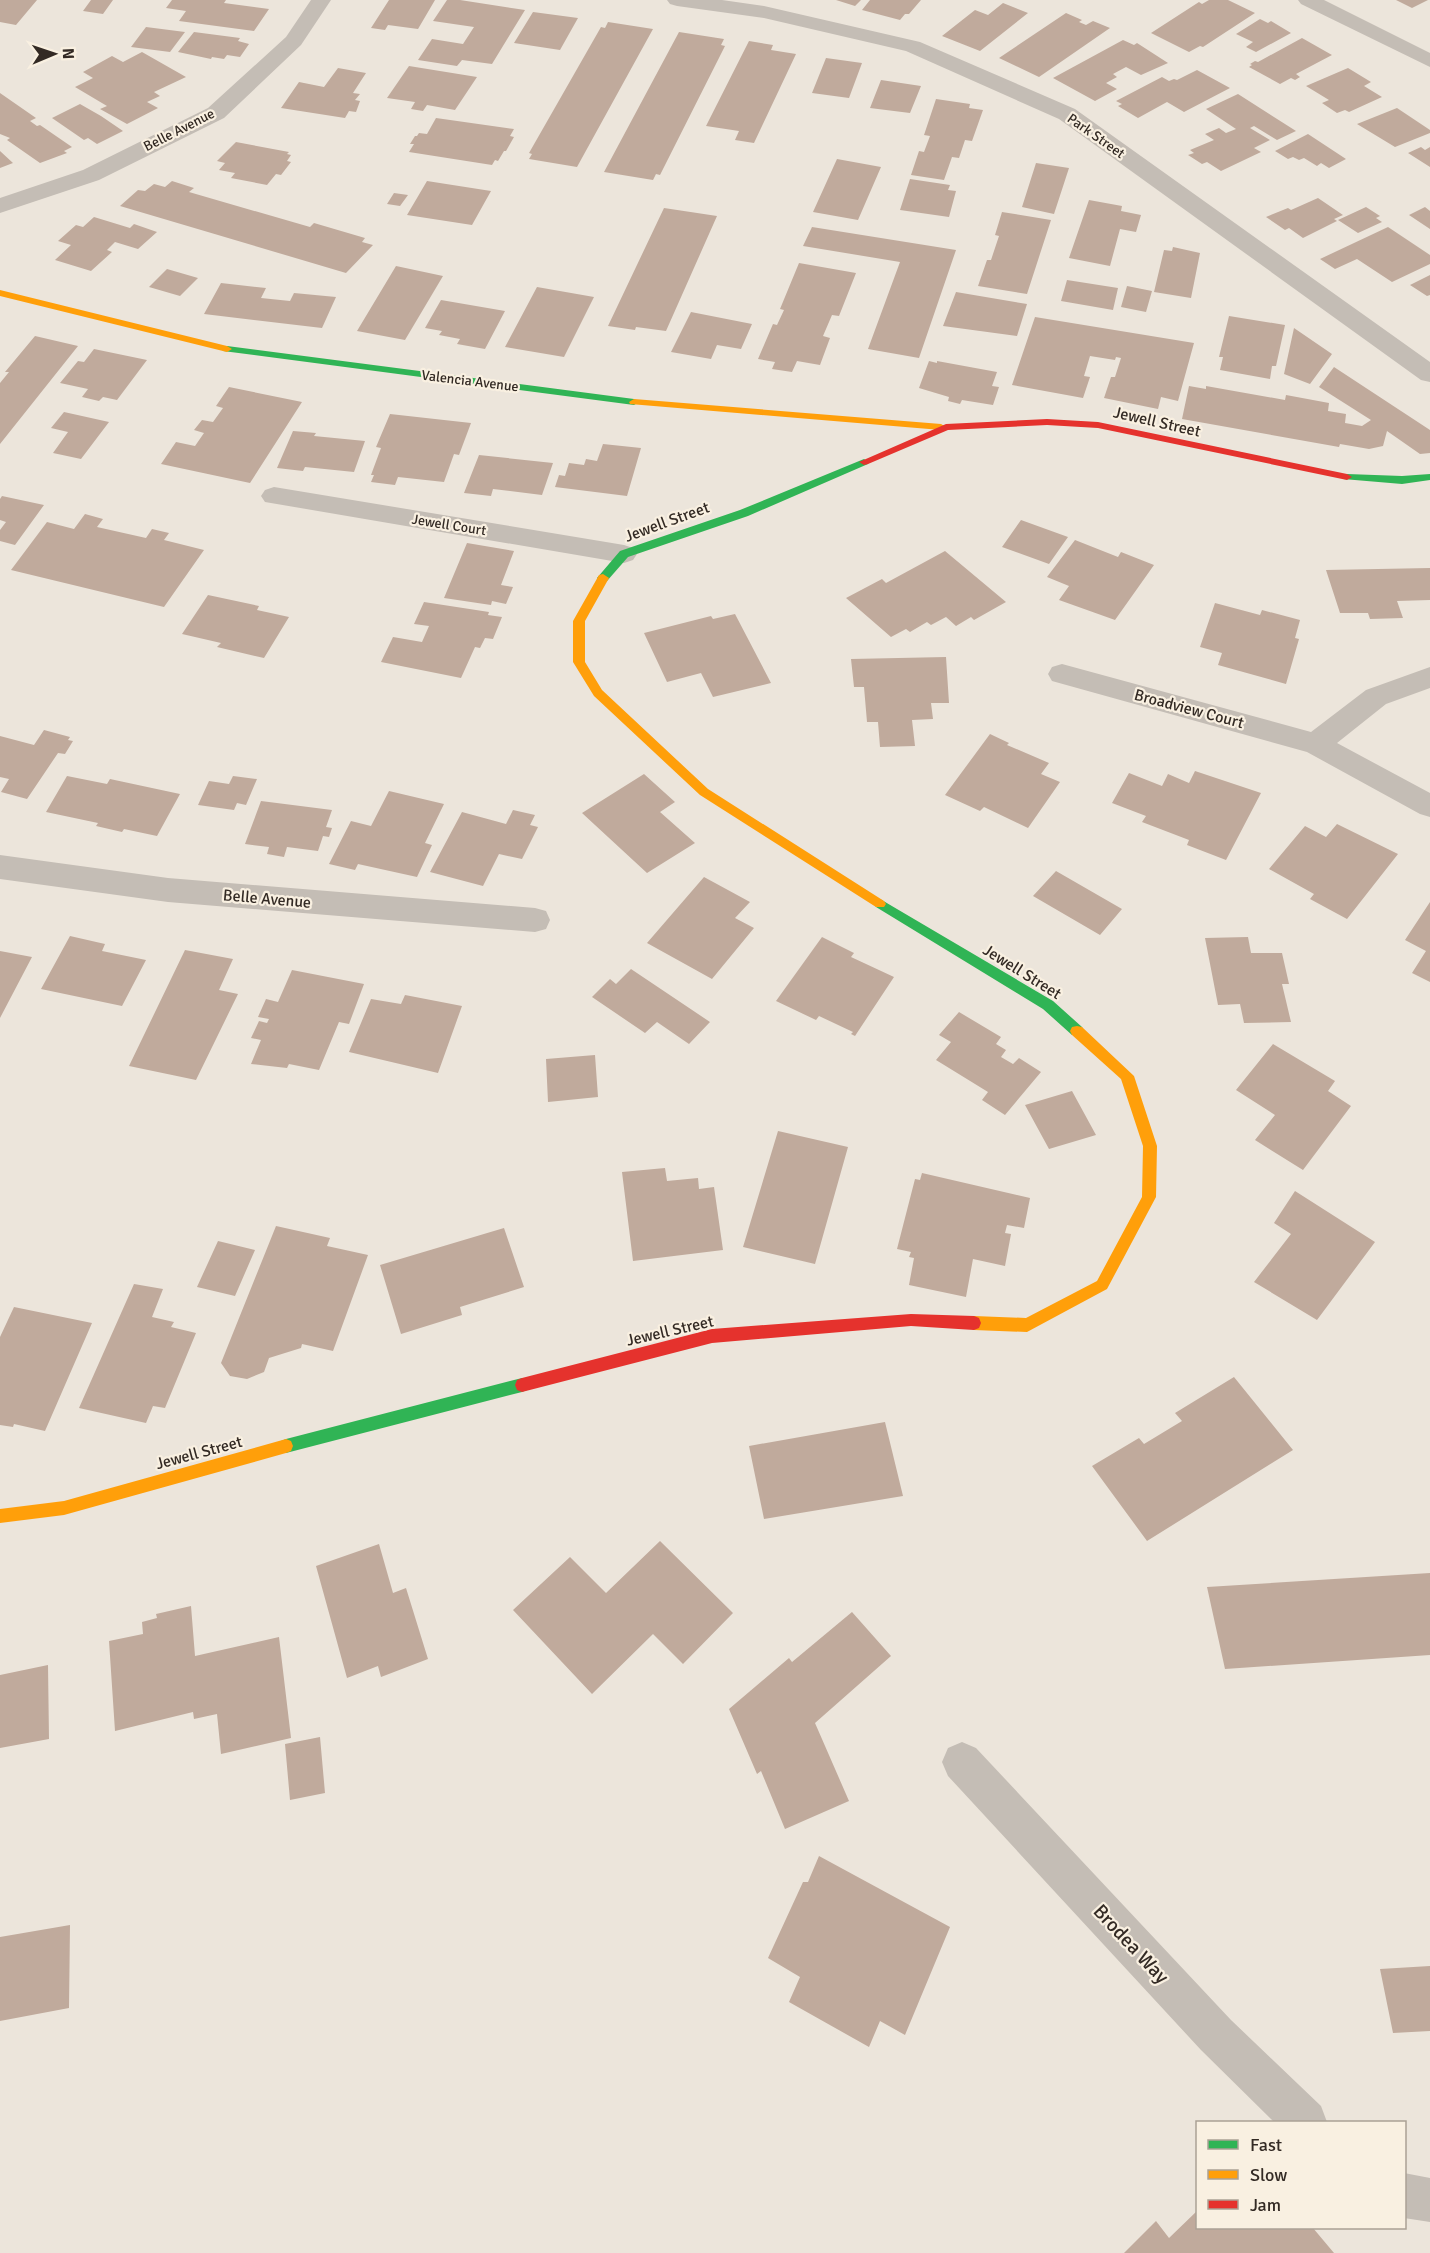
<svg xmlns="http://www.w3.org/2000/svg" width="1430" height="2253" font-family="Signika,sans-serif">
	<style>
		.building { fill: #c0aa9c }
		.lines { fill: none; stroke-linecap: round; stroke-linejoin: round }
		.street { fill: #c4bdb5; fill-rule: evenodd }
		.fast { fill: #30b455; fill-rule: evenodd }
		.slow { fill: #ff9f0a; fill-rule: evenodd }
		.jam { fill: #e5322d; fill-rule: evenodd }
		.labels { text-anchor: middle; dominant-baseline: central; stroke-width: 4.5; stroke-linejoin: round; paint-order: stroke }
		.far-street-label { font-size: 14px; fill: #332a24; stroke: #f9f0e1 }
		.street-label { font-size: 16px; fill: #332a24; stroke: #f9f0e1 }
		.near-street-label { font-size: 20px; fill: #332a24; stroke: #f9f0e1 }
	</style>
	<rect width="100%" height="100%" fill="#ece5db"/>
	<path class="building" d="M0 0H37L16 25 0 22Z
		M91 0H113L103 14 83 11Z
		M172 0H226L224 3 269 9 254 31 179 21 186 11 166 8Z
		M389 0H435L418 29 388 25 385 30 371 28Z
		M447 0H460L525 10 492 64 462 60 457 66 418 60 432 39 463 44 474 27 433 21Z
		M836 0H861L855 6Z
		M870 0H921L909 14H905L900 20 862 10Z
		M1209 0H1228L1255 13 1203 47 1200 46 1189 52 1151 33 1199 2 1202 4Z
		M1396 0H1428L1412 8Z
		M1003 3 1028 13 980 51 942 36 975 10 988 15Z
		M533 12 578 18 560 50 514 43Z
		M1066 13 1082 20 1079 22 1086 25 1093 21 1110 28 1039 77 999 58Z
		M1260 19 1268 23 1271 21 1291 33 1256 52 1246 47 1253 42 1236 34Z
		M608 22 653 29 577 167 529 159 532 154 529 153 601 27 605 28Z
		M146 27 185 32 170 52 131 47Z
		M194 32 240 38 238 41 249 44 240 57 227 55 224 59 212 57 211 59 178 52Z
		M679 32 724 39 721 45 725 46 660 175 656 174 653 180 604 172Z
		M1302 38 1332 55 1296 74 1300 77 1295 80 1291 78 1280 84 1249 67 1252 65 1250 64 1255 61 1258 62Z
		M1123 40 1134 45 1137 43 1168 63 1141 75 1126 67 1113 74 1117 77 1106 83 1117 89 1095 101 1053 78Z
		M749 41 773 45 771 50 796 54 754 143 735 140 739 131 706 126Z
		M142 52 186 77 154 92 160 96 147 102 158 108 127 124 100 109 107 106 75 87 93 78 83 72 112 56 123 62Z
		M826 58 862 63 849 98 812 93Z
		M409 66 477 77 455 110 427 105 423 111 411 109 415 102 387 98Z
		M338 68 366 73 353 93 360 94 355 100 360 101 356 112 349 111 345 118 281 108 299 82 324 87Z
		M1348 68 1371 82 1364 86 1382 97 1349 112 1345 110 1337 113 1322 103 1329 100 1306 86Z
		M1197 70 1230 88 1184 112 1167 102 1138 118 1118 106 1122 104 1116 101 1162 77 1169 81 1174 79 1177 80Z
		M881 80 921 86 910 113 870 108Z
		M0 93 36 118 30 121 37 126 40 125 72 147 64 151 67 153 40 163 7 140 10 138 0 134Z
		M1238 94 1296 131 1277 140 1254 126 1250 128 1270 140 1254 148 1261 152 1221 171 1207 162 1202 164 1188 155 1194 153 1190 150 1214 140 1205 134 1219 128 1226 133 1236 129 1206 109Z
		M936 99 970 104 969 108 983 110 972 141 965 140 959 158 952 157 944 180 911 175 919 151 924 152 930 136 924 135Z
		M80 104 101 116 123 131 97 144 88 138 84 140 52 118Z
		M1397 108 1430 130V133L1395 147 1357 124Z
		M436 118 514 129 510 136 514 137 506 151H504L498 161 495 160 492 165 409 152 414 144H410L415 136H417L419 133 427 134Z
		M1308 134 1346 159 1329 168 1321 163 1317 166 1304 158 1299 160 1293 157 1288 159 1275 151Z
		M236 142 289 152 287 154 291 155 287 161 291 162 281 175 276 174 267 185 231 178 235 173 219 170 225 163 217 161Z
		M1421 147 1425 150 1430 147V167L1408 153Z
		M0 151 13 163 0 168Z
		M837 159 881 167 858 220 813 212Z
		M1036 163 1069 168 1054 214 1022 207Z
		M910 179 950 185 948 190 956 191 949 217 900 210Z
		M172 181 194 188 189 192 310 227 314 223 365 238 362 242 373 245 346 273 120 206 138 190 145 191 154 184 165 187Z
		M427 181 491 191 472 225 407 215Z
		M394 193 408 195 400 206 387 204Z
		M1318 198 1343 215 1334 219 1337 221 1303 238 1289 228 1285 230 1266 217 1288 208 1291 210Z
		M1089 200 1122 206 1121 211 1141 215 1136 232 1120 229 1110 266 1069 258Z
		M1366 207 1380 216 1376 218 1382 222 1358 233 1338 220Z
		M1425 207 1430 211V229L1409 215Z
		M664 208 717 216 666 331 636 327 635 330 608 326Z
		M1002 212 1051 220 1027 294 978 286 987 260H991L999 236 995 235Z
		M94 217 130 228 134 224 157 232 138 249 115 242 107 250 112 252 91 271 55 260 71 245 58 241 76 225 83 227Z
		M812 227 956 250 919 358 868 349 900 262 803 246Z
		M1388 227 1430 255V264L1392 282 1357 259 1335 269 1320 259Z
		M1173 247 1200 253 1191 298 1154 292 1164 250 1172 251Z
		M799 263 856 273 839 316 832 315 823 336 830 338 820 365 797 361 792 372 772 369 775 362 758 359 773 324 777 325 784 310 780 309Z
		M396 266 443 276 405 340 357 331Z
		M167 269 198 278 180 296 149 287Z
		M1430 275V295L1427 296 1410 285Z
		M1067 280 1118 288 1113 310 1061 301Z
		M221 283 266 288 261 298 290 301 294 293 336 297 322 328 204 314Z
		M1127 286 1152 291 1146 312 1121 307Z
		M537 287 594 297 564 357 505 347Z
		M956 292 1027 304 1017 336 943 326Z
		M441 300 505 311 485 349 457 344 460 339 439 335 442 331 425 328Z
		M691 312 752 324 741 349 717 345 711 359 671 352Z
		M1229 316 1285 325 1276 366H1272L1270 379 1220 370 1223 357H1219Z
		M1035 317 1194 343 1178 401 1161 397 1158 409 1104 398 1111 377H1115L1121 358 1116 357 1115 360 1090 356 1084 376 1090 377 1083 398 1012 385Z
		M1294 328 1332 354 1310 384 1284 374Z
		M35 336 78 346 0 444V383L9 372H5Z
		M94 349 147 360 117 400 103 397 99 401 82 397 88 389 60 383 78 361 84 362Z
		M929 361 937 363V361L997 372 992 386 999 387 993 405 962 400 960 404 948 401 949 397 919 388Z
		M1334 367 1430 430V453L1420 454 1387 431 1383 446 1369 449 1340 444 1339 447 1182 419 1189 386 1206 389V386L1285 400 1286 395 1329 403 1328 411 1346 414 1345 423 1362 426 1371 420 1319 387Z
		M229 387 302 402 250 483 161 464 176 442 195 446 204 433 194 430 202 420 213 422 223 408 216 406Z
		M64 412 109 422 81 459 53 453 68 432 51 428Z
		M390 414 471 423 459 455 454 454 444 482 398 477 395 485 371 482 374 475H371L381 448 376 447Z
		M293 431 316 433 314 436 365 441 354 472 305 467 303 471 277 468Z
		M603 444 641 448 627 496 555 487 559 475 565 476 569 463 584 465 586 459 597 461Z
		M479 455 553 463 542 495 493 489 491 496 464 493Z
		M2 496 44 505 15 545 0 541V530L6 522 0 520V499Z
		M85 514 103 519 97 527 146 538 152 529 169 533 164 540 204 550 164 607 11 570 47 522 74 529Z
		M1021 520 1068 537 1049 564 1002 547Z
		M1075 540 1118 557 1121 552 1154 565 1115 620 1059 600 1069 586 1047 577Z
		M467 543 514 551 501 585 513 587 506 604 492 601 491 605 444 598Z
		M945 551 1006 602 974 620 971 617 956 626 946 617 931 625 927 622 910 632 906 629 891 637 846 598 882 579 886 583Z
		M1430 568V600L1397 601 1403 618 1370 619 1368 613H1340L1326 570Z
		M208 595 259 606 257 610 289 617 264 658 217 647 221 643 182 634Z
		M424 602 489 612 488 615 502 617 493 639 485 638 480 648 475 647 461 678 381 662 393 637 422 642 429 626 414 624Z
		M1215 603 1260 615 1262 610 1300 620 1295 638 1299 639 1286 684 1218 665 1222 653 1200 647Z
		M735 614 771 683 713 697 701 673 667 682 644 633 711 616 713 619Z
		M946 657 949 703H931L933 719 912 720 915 746 880 747 878 722H867L864 687H854L851 659Z
		M44 730 70 737 68 740 73 741 65 754 58 753 27 799 1 792 9 779 0 777V736L34 745Z
		M990 734 1009 743 1007 745 1049 763 1041 774 1060 782 1028 828 984 807 980 811 945 795Z
		M1195 771 1261 793 1226 860 1187 845 1189 840 1142 822 1146 816 1112 803 1129 773 1162 786 1168 774 1189 783Z
		M644 774 675 802 660 812 695 843 647 873 582 813Z
		M67 776 107 784 110 779 180 794 157 836 124 829 122 832 96 826 98 823 46 812Z
		M233 776 257 779 246 805 237 803 234 810 198 805 209 781 229 784Z
		M389 791 444 804 425 843 432 845 417 877 358 864 355 870 329 864 351 821 371 826Z
		M261 801 332 810 326 827 332 828 329 837 323 836 318 851 287 847 284 857 267 854 269 847 245 844Z
		M513 810 535 815 530 825 538 827 522 859 499 854 483 886 430 872 462 812 506 824Z
		M1337 824 1398 854 1347 919 1310 899 1314 894 1269 869 1305 826 1326 837Z
		M1056 871 1122 909 1100 935 1033 896Z
		M704 877 750 902 735 918 754 928 712 979 647 943Z
		M1430 902V982L1412 973 1426 951 1405 940Z
		M70 936 105 944 102 951 146 960 122 1006 41 989Z
		M822 937 854 953 851 957 894 977 855 1036 851 1034 853 1032 819 1016 816 1020 776 1001Z
		M1248 937 1251 953H1282L1289 984H1282L1291 1022 1244 1023 1240 1004 1218 1005 1205 938Z
		M185 950 233 959 219 990 238 994 196 1080 129 1066Z
		M0 951 32 957 0 1018Z
		M631 969 710 1022 689 1044 657 1022 645 1033 592 997 610 979 616 984Z
		M292 970 364 984 349 1024 339 1022 319 1070 289 1064 287 1068 251 1064 261 1040 251 1038 259 1021 267 1023 269 1019 258 1017 266 999 278 1002Z
		M405 995 462 1006 438 1073 349 1052 371 999 401 1004Z
		M959 1012 1001 1037 996 1044 1006 1050 1001 1057 1013 1064 1019 1058 1041 1072 1005 1115 982 1100 988 1092 936 1060 951 1042 939 1035Z
		M1273 1044 1335 1081 1328 1091 1351 1106 1303 1170 1255 1140 1275 1115 1236 1090Z
		M595 1055 598 1097 548 1102 546 1059Z
		M1072 1091 1096 1135 1049 1149 1025 1105Z
		M778 1131 848 1147 815 1264 743 1247Z
		M665 1168 667 1181 698 1178 699 1189 714 1187 723 1250 633 1261 622 1172Z
		M922 1173 1030 1198 1024 1228 1007 1225 1005 1233 1011 1234 1005 1266 973 1259 966 1297 909 1285 914 1258 909 1257 911 1252 897 1249 915 1179 920 1180Z
		M1295 1191 1375 1242 1317 1320 1254 1282 1291 1234 1274 1223Z
		M276 1226 330 1238 327 1246 368 1255 333 1351 302 1344 301 1348 269 1358 264 1372 247 1379 230 1376 221 1363Z
		M504 1228 524 1287 460 1307 462 1315 401 1334 380 1265Z
		M218 1241 255 1250 235 1296 197 1287Z
		M134 1284 163 1289 152 1317 174 1322 171 1327 196 1333 165 1408 153 1406 146 1423 79 1408Z
		M14 1307 92 1323 45 1431 14 1424 13 1427 0 1425V1337Z
		M1234 1377 1293 1450 1147 1541 1092 1466 1139 1438 1144 1444 1182 1421 1175 1413Z
		M885 1422 903 1496 764 1519 749 1446Z
		M660 1541 733 1613 683 1664 653 1634 592 1694 513 1610 570 1557 606 1593Z
		M379 1544 393 1593 406 1588 428 1659 381 1677 378 1666 347 1678 316 1566Z
		M1430 1573V1655L1225 1669 1207 1587Z
		M191 1606 195 1656 279 1637 291 1738 221 1754 217 1714 194 1719 193 1712 115 1731 109 1641 143 1634 142 1622 157 1618 156 1614Z
		M852 1612 891 1656 815 1723 849 1801 785 1829 761 1771 757 1774 729 1709 789 1658 792 1662Z
		M48 1665 49 1739 0 1748V1675Z
		M320 1737 325 1793 290 1800 285 1744Z
		M819 1856 950 1927 905 2035 880 2021 869 2047 789 2002 800 1977 768 1958 803 1882H808Z
		M70 1925 69 2008 0 2021V1937Z
		M1430 1966V2031L1393 2033 1380 1969Z
		M1198 2210V2228H1313L1334 2253H1124L1156 2221 1169 2238Z"/>
	<g class="lines">
		<path class="street" d="M311 0H331L301 45 224 118 99 180 0 213V198L83 170 208 108 286 37Z
			M667 0H722L764 6 920 42 1075 109 1430 362V382L1421 380 1059 119 906 51 764 18 677 6 670 4Z
			M1298 0H1324L1430 53V67L1301 4Z
			M274 487 624 545 633 548 637 554 633 560 624 563 265 502 261 496 265 490Z
			M1062 664 1311 732 1366 690 1430 667V688L1386 704 1337 743 1430 793V817L1420 814 1307 752 1052 681 1048 674 1052 667Z
			M0 855 168 878 535 908 546 911 550 920 546 929 535 932 168 902 0 879Z
			M962 1742 976 1748 1231 2020 1321 2106 1327 2122H1274L1201 2050 948 1776 942 1762 948 1748Z
			M1404 2173 1430 2178V2222L1404 2218Z"/>
		<path class="fast" d="M227 346 634 399 639 402 634 405 223 351 222 349Z
			M864 459 869 462 868 464 748 516 628 557 607 581H599L597 578 620 551 740 510Z
			M1347 474 1402 476 1430 474V480L1402 484 1343 479 1342 477Z
			M880 899 1053 1001 1082 1027 1084 1031 1082 1035H1072L1043 1009 876 907 874 904Z
			M522 1378 527 1380 529 1385 527 1390 522 1392 286 1453 281 1451 279 1446 281 1441 286 1439Z"/>
		<path class="slow" d="M0 290 227 346 232 349 227 352 0 296Z
			M634 399 941 424 946 427 941 430 630 404 629 402Z
			M603 574 609 578 585 621V662L602 690 708 789 884 901 886 904 884 907H876L700 795 594 696 573 662V621L599 575Z
			M1077 1026 1082 1027 1134 1076 1157 1146 1156 1197 1107 1289 1027 1332 974 1330 969 1328 967 1323 969 1318 974 1316 1026 1318 1097 1281 1142 1197 1143 1146 1121 1079 1072 1035 1070 1031 1072 1027Z
			M286 1439 291 1441 293 1446 291 1451 286 1453 64 1515 0 1523V1509L64 1501Z"/>
		<path class="jam" d="M1047 419 1098 422 1347 474 1352 477 1347 480 1098 428 1047 425 948 430 868 464 864 465 859 462 946 424Z
			M911 1314 974 1316 979 1318 981 1323 979 1328 974 1330 911 1326 712 1343 522 1392 517 1390 515 1385 517 1380 522 1378 712 1329Z"/>
	</g>
	<g class="labels">
		<g class="far-street-label">
			<text transform="translate(179 130) rotate(-27)">Belle Avenue</text>
			<text transform="translate(1096 136) rotate(35)">Park Street</text>
			<text transform="translate(470 381) rotate(7)">Valencia Avenue</text>
			<text transform="translate(449 525) rotate(9)">Jewell Court</text>
		</g>
		<g class="street-label">
			<text transform="translate(1157 422) rotate(13)">Jewell Street</text>
			<text transform="translate(667 522) rotate(-20)">Jewell Street</text>
			<text transform="translate(1189 709) rotate(15)">Broadview Court</text>
			<text transform="translate(267 899) rotate(5)">Belle Avenue</text>
			<text transform="translate(1022 972) rotate(32)">Jewell Street</text>
			<text transform="translate(670 1331) rotate(-13)">Jewell Street</text>
			<text transform="translate(199 1453) rotate(-15)">Jewell Street</text>
		</g>
		<g class="near-street-label">
			<text transform="translate(1131 1944) rotate(47)">Brodea Way</text>
		</g>
	</g>
	<rect x="1196" y="2121" width="210" height="108" fill="#f9f0e1" stroke="#aaa195" stroke-width="1.5"/>
	<rect x="1208" y="2140" width="30" height="9" fill="#30b455" stroke="#aaa195" stroke-width="1.5"/>
	<text x="1250" y="2151" font-size="18" fill="#332a24">Fast</text>
	<rect x="1208" y="2170" width="30" height="9" fill="#ff9f0a" stroke="#aaa195" stroke-width="1.5"/>
	<text x="1250" y="2181" font-size="18" fill="#332a24">Slow</text>
	<rect x="1208" y="2200" width="30" height="9" fill="#e5322d" stroke="#aaa195" stroke-width="1.5"/>
	<text x="1250" y="2211" font-size="18" fill="#332a24">Jam</text>
	<g transform="translate(54 54) rotate(88)" stroke="#f9f0e1" stroke-width="4.5" paint-order="stroke">
	<path d="M0-4.5L10 22L0 15L-10 22Z" fill="#332a24"/>
	<text y="-9" font-size="16" font-weight="bold" text-anchor="middle" fill="#332a24">N</text>
	</g>
</svg>
